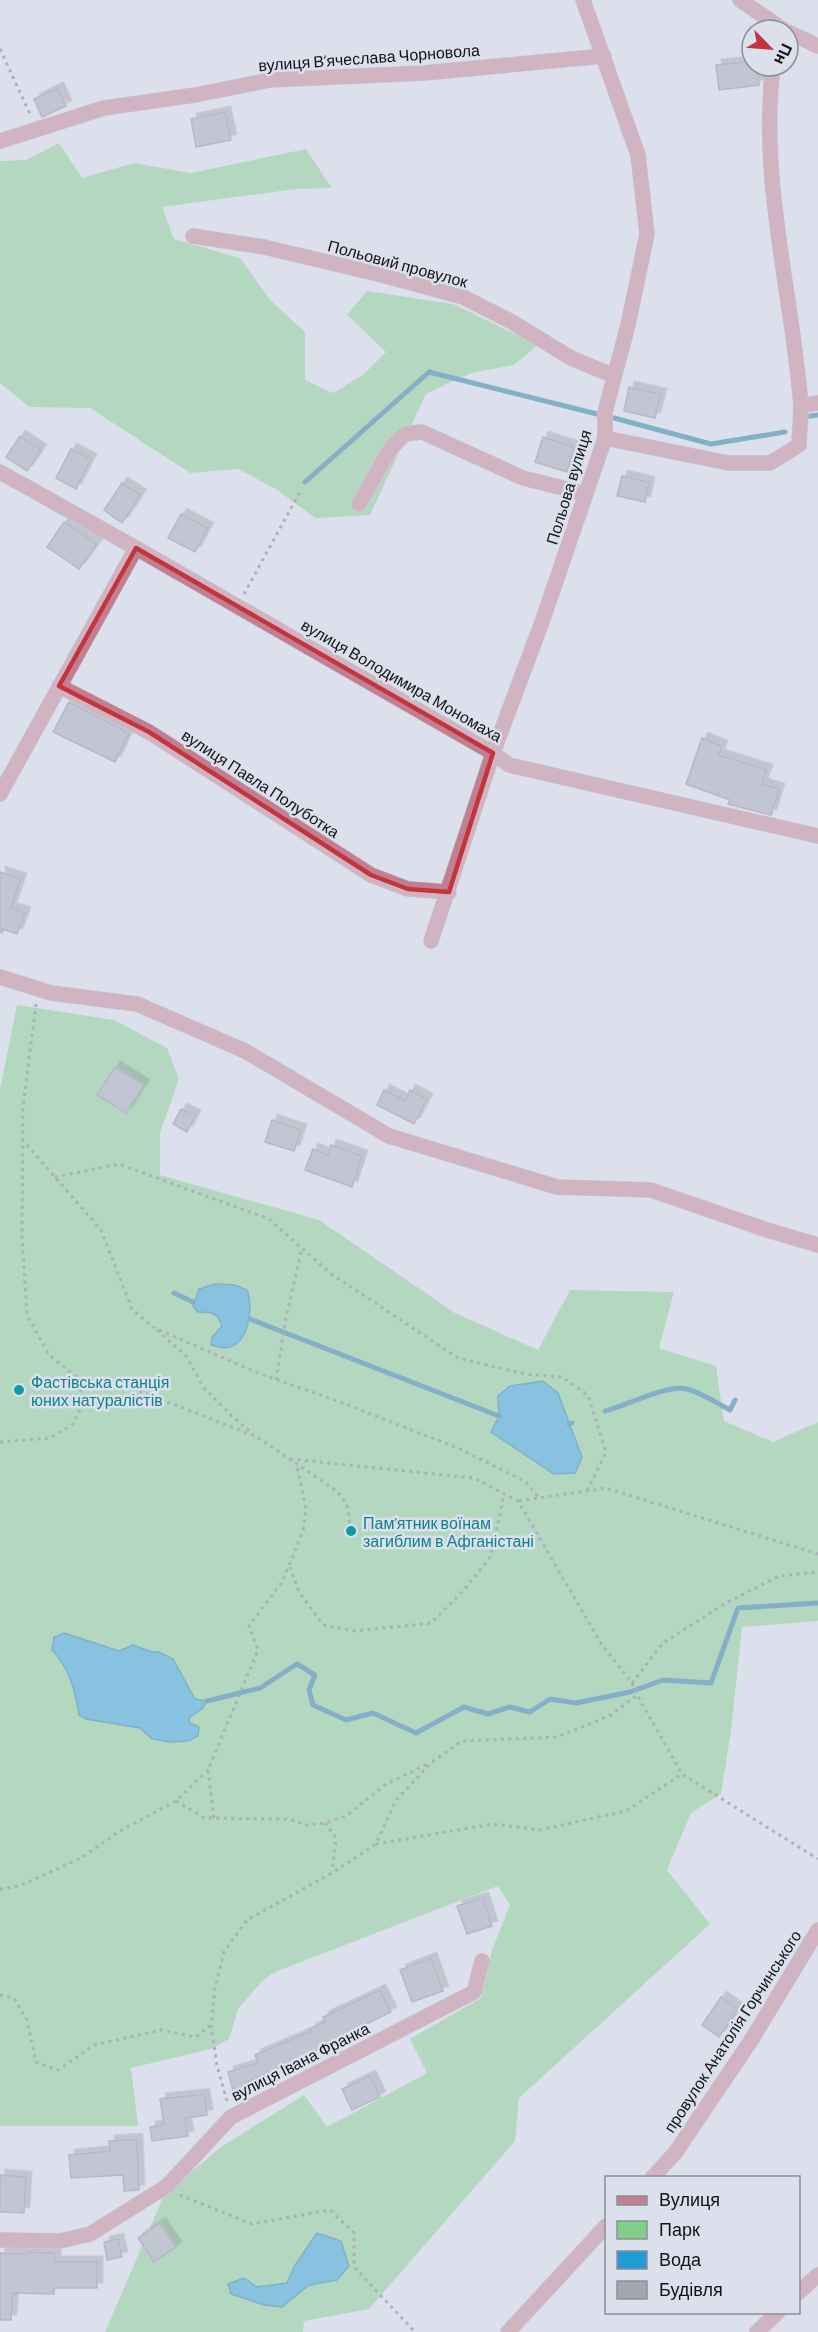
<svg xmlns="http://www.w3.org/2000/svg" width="818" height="2332" font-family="Barlow,sans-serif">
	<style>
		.green { fill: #83ce88 }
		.water { fill: #219dd3; stroke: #1c749b; stroke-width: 1.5 }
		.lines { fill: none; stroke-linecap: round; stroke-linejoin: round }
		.stream { stroke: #1c749b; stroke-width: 5 }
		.building { fill: #a3a6b1; stroke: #878a95; stroke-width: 1.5; filter: url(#shadow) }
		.minor-casing { stroke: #b8bbc6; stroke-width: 16 }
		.path { stroke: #72757c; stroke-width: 3; stroke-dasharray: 3 4.5; stroke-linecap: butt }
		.minor { stroke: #c17f8f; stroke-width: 15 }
		.marked { fill: none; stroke: #c4343c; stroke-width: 4.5; stroke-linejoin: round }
		.culture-dot { fill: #0f9aa8; stroke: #dce0ec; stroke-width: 2 }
		.labels { text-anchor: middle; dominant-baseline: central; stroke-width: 5; stroke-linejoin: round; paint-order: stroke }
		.street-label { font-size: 16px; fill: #121317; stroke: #dce0ec }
		.culture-label { font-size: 16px; fill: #0d838f; stroke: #dce0ec; text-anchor: start }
	</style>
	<defs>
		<filter id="shadow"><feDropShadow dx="5.5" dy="-5.5" stdDeviation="0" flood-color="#0004"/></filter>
	</defs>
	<rect width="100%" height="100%" fill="#dce0ec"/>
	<path class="green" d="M59 143 82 178 134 163 191 173 306 149 332 188 296 189 162 207 174 239 240 258 270 300 305 332V380L333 393 363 375 386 352 347 315 367 291 453 304 538 345 514 365 471 373 426 394 370 515 315 518 276 489 238 469 190 473 90 408 29 407 0 383V161L26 160Z
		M17 1005 114 1020 167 1048 179 1079 160 1133V1175L319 1220 455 1313 538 1350 570 1290 674 1292 659 1348 716 1366 724 1421 773 1442 818 1422V1621L742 1627 731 1731 721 1794 691 1813 667 1870 710 1924 519 2098 515 2141 369 2309 304 2321 303 2332H105L164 2195 221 2147 304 2095 327 2127 427 2073 410 2039 481 1998 492 1950 510 1905 498 1886 275 1972 263 1980 238 2009 229 2039 211 2049 131 2068 138 2126H0V1089Z"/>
	<path class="water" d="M215 1284 235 1285 247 1290C254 1307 249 1346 225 1348 221 1348 215 1346 211 1345L212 1337 222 1326C217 1312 212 1312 198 1312L193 1306 199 1289Z
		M543 1381 558 1393 582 1457 575 1473 554 1474 491 1432 499 1416 498 1396 510 1386Z
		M64 1633 119 1651 133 1645 152 1652H159L173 1659 195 1699 207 1701 202 1709 189 1718 190 1723 199 1727 198 1736 188 1741 171 1742 152 1739 140 1728 86 1719 79 1715C75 1690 70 1669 52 1650L54 1637Z
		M317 2233 341 2241 349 2266 337 2280 309 2285 282 2307 264 2305 231 2294 228 2284 244 2278 257 2287 287 2283 295 2265Z"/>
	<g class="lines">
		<path class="stream" d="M803 417 818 415
			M614 418 711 444 785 432
			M305 482 429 372 597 414
			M174 1293 193 1302
			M250 1319 499 1416
			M605 1411C626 1406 667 1384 687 1389 702 1393 717 1403 730 1410L735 1400
			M569 1424 572 1423
			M207 1701 260 1688 297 1664 315 1675 309 1690 313 1705 346 1720 373 1713 416 1733 464 1707 488 1714 510 1707 530 1712 550 1699 576 1703 630 1692 663 1680 711 1683 738 1608 818 1603"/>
	</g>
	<path class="building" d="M752 61V66H757L759 85 719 90 716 65Z
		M58 88 66 106 42 117 34 99Z
		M225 112 231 140 196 147 191 119Z
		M629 387 661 394 655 418 624 411Z
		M20 436 41 450 27 471 6 457Z
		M543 437 574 447 567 472 535 462Z
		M71 449 91 459 76 489 56 478Z
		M622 476 649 482 645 502 617 496Z
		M122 483 141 495 122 523 104 510Z
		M181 514 208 528 195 552 168 538Z
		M64 522 97 544 79 569 47 547Z
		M69 702 129 733 115 762 53 732Z
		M702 738 722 746 719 755 767 770 762 784 779 789 771 815 728 804 730 800 686 784Z
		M0 872 21 879 11 908 25 913 17 934 3 929 2 933 0 932Z
		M115 1067 144 1085 126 1113 97 1095Z
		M384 1090 405 1101 410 1090 427 1099 414 1124 377 1105Z
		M181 1109 195 1116 187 1132 173 1124Z
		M272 1120 301 1130 294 1151 265 1142Z
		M331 1145 362 1156 352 1187 305 1170 313 1149 328 1155Z
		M483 1898 492 1926 467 1934 457 1906Z
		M431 1958 443 1991 412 2002 400 1970Z
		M380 1990 391 2012 346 2034 347 2036 304 2057 248 2082 250 2089 234 2094 228 2072 258 2063 255 2055 311 2031 310 2029 325 2022 323 2017Z
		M721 1997 738 2009 719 2037 702 2025Z
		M370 2076 380 2097 352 2110 342 2089Z
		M204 2094 207 2115 185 2118 188 2136 152 2141 150 2127 164 2125 160 2099Z
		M137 2139 139 2190 124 2191 123 2175 71 2178 69 2155 110 2151 109 2141Z
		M0 2175 26 2177 24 2213 0 2212Z
		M160 2223 176 2247 154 2262 138 2238Z
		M118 2239 122 2257 107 2260 104 2242Z
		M29 2252 55 2253V2262H97V2288H54V2294L13 2293 11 2320H0V2253L29 2254Z"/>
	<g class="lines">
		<defs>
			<path id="minor" d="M740 0 784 30
				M788 32 818 46
				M773 66C759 180 792 292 801 406L818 403
				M0 141 104 108 195 95 270 80 424 73 604 56
				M193 236 264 247 382 275 463 297 512 322 571 358 614 376
				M605 438 728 463H770L799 445 801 406
				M0 472 136 548 493 753 509 765 818 836
				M359 504 390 449 405 434 422 432 523 478 586 494
				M59 686 149 732 371 875 408 889 449 892
				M0 794 136 548
				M431 941 493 753 542 622 605 438V412L628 325 647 234 638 155 583 0
				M0 977 51 993 137 1004 245 1051 389 1136 557 1187 651 1190 767 1230 818 1245
				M652 2178 675 2153 750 2042 818 1930
				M0 2240 60 2241 90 2234 167 2186 231 2117 474 1992 482 1961
				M798 2293 818 2275
				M508 2332 606 2226
				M757 2332 778 2312"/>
		</defs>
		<use href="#minor" class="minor-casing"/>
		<path class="path" d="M0 49 30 114
			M244 594 301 490
			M36 1004 23 1107 22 1237 27 1315 49 1355 78 1378 132 1388 257 1437 338 1492 347 1505 351 1531
			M22 1139 101 1230 132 1309 153 1327 258 1373 340 1402 460 1449 526 1482 539 1498
			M55 1177 119 1164 269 1219 330 1273 458 1358 525 1374 562 1377 588 1395 606 1452 587 1491
			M157 1330 187 1357 203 1387 233 1417 253 1434
			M276 1380 286 1318 302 1248
			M0 1442 50 1438 73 1424 84 1402 78 1378
			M290 1459 474 1478 518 1501 602 1645 632 1683 637 1695 682 1774 818 1859
			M519 1501 606 1488 818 1554
			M290 1567 299 1592 323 1625 355 1631 431 1623 465 1589 491 1556 504 1494
			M632 1683 663 1643 724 1604 779 1576 818 1572
			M176 1801 204 1818 288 1819 307 1825 325 1823 346 1816 385 1785 427 1764
			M214 1818 208 1770 258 1650 249 1626 282 1582 303 1531 306 1509 297 1466
			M325 1823 336 1838 332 1872
			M376 1844 493 1824 539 1830 626 1811 682 1774
			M0 1889 19 1886 81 1858 120 1831 176 1801 208 1770
			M0 1995 14 1998 27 2020 36 2062 58 2070 94 2045 161 2030 196 2037 211 2025
			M227 2101 217 2066 211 2025 215 1988 224 1952 247 1920 332 1873 376 1844 396 1800 432 1762 462 1741 557 1737 611 1715 637 1695
			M180 2195 252 2224 330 2210 354 2233V2267L415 2332"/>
		<use href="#minor" class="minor"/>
	</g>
	<path d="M0 0H818V2332H0ZM136 548 493 753 449 892 408 889 371 875 149 732 59 686Z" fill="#dce0ec" fill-opacity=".55" fill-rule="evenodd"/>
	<path class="marked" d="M136 548 493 753 449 892 408 889 371 875 149 732 59 686Z"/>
	<g class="culture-dot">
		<circle cx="19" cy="1390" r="6"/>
		<circle cx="351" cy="1531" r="6"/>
	</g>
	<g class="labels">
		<g class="street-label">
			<text transform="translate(369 57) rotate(-4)">вулиця Вʼячеслава Чорновола</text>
			<text transform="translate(398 263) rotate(15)">Польовий провулок</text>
			<text transform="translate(568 487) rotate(-73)">Польова вулиця</text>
			<text transform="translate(402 680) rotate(30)">вулиця Володимира Мономаха</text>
			<text transform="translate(261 783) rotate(33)">вулиця Павла Полуботка</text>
			<text transform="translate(732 2031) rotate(-57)">провулок Анатолія Горчинського</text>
			<text transform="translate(300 2061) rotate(-27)">вулиця Івана Франка</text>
		</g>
		<g class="culture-label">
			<text x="31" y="1381">Фастівська станція<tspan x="31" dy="18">юних натуралістів</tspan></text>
			<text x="363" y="1522">Пам’ятник воїнам<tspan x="363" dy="18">загиблим в Афганістані</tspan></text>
		</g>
	</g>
	<rect x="605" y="2176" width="195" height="138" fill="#dce0ec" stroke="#8b8e97" stroke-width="1.5"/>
	<rect x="617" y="2196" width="30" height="9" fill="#c17f8f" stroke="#8b8e97" stroke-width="1.5"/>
	<text x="659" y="2206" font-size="18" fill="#121317">Вулиця</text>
	<rect x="617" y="2221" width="30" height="18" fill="#83ce88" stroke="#8b8e97" stroke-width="1.5"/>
	<text x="659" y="2236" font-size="18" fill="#121317">Парк</text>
	<rect x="617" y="2251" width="30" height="18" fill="#219dd3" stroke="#8b8e97" stroke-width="1.5"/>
	<text x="659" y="2266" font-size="18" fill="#121317">Вода</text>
	<rect x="617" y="2281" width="30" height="18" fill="#a3a6b1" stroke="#8b8e97" stroke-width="1.5"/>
	<text x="659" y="2296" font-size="18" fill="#121317">Будівля</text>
	<g transform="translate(770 48) rotate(115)"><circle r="28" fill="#dce0ec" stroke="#8b8e97" stroke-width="1.5"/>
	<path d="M0-4.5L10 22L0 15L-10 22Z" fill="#c4343c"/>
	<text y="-9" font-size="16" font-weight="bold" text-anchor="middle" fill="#121317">Пн</text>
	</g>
</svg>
